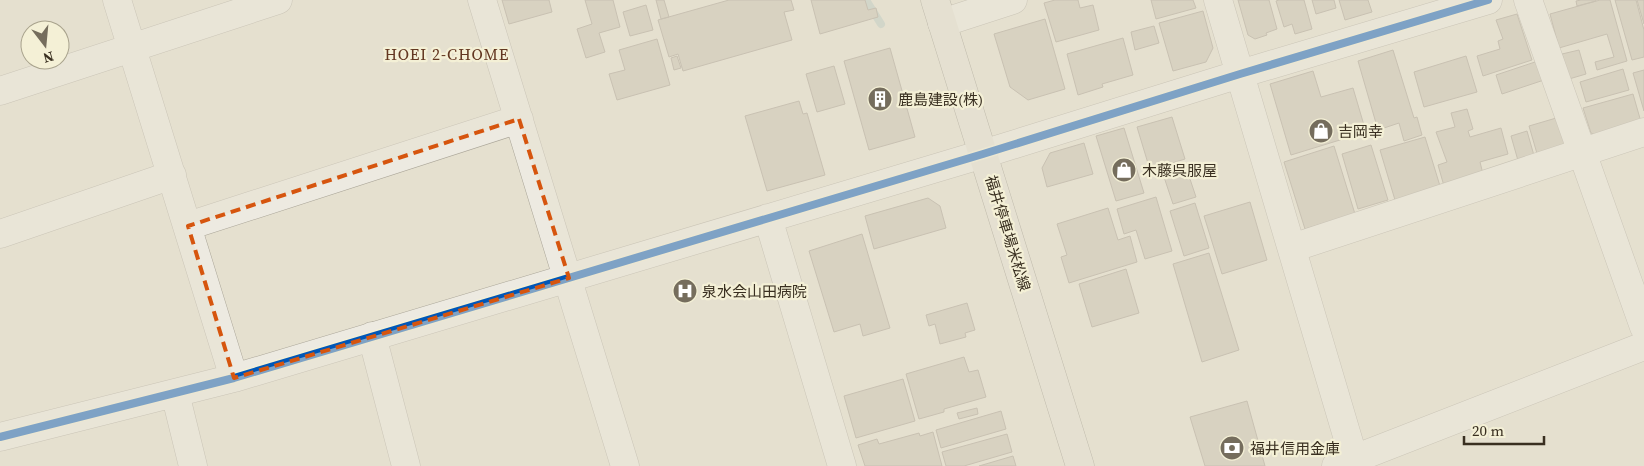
<svg xmlns="http://www.w3.org/2000/svg" width="1644" height="466" font-family="'Source Serif 4','Noto Sans JP',serif">
	<style>
		.lines { fill: none; stroke-linecap: round; stroke-linejoin: round }
		.stream { stroke: #bacac2; stroke-width: 8 }
		.building { fill: #c8c0b0; stroke: #a59c8e }
		.minor-casing { stroke: #aaa598; stroke-width: 29 }
		.major-casing { stroke: #908b7f; stroke-width: 29 }
		.minor { stroke: #edeae1; stroke-width: 28 }
		.major { stroke: #e4e1d2; stroke-width: 28 }
		.cycleway-casing { stroke: #f4f0d6; stroke-width: 11 }
		.cycleway { stroke: #0057b8; stroke-width: 8 }
		.marked { fill: none; stroke: #d6550e; stroke-width: 4; stroke-dasharray: 10 6; stroke-linejoin: round }
		.labels { text-anchor: middle; dominant-baseline: central; stroke-width: 4.5; stroke-linejoin: round; paint-order: stroke }
		.poi-label { font-size: 15px; fill: #392f20; stroke: #f4f0d6; text-anchor: start }
		.street-label { font-size: 15px; fill: #392f20; stroke: #f4f0d6 }
		.neighbourhood-label { font-size: 16px; letter-spacing: 1px; fill: #633721; stroke: #f4f0d6 }
	</style>
	<rect width="100%" height="100%" fill="#e5e0cf"/>
	<g class="lines">
		<path class="stream" d="M866 0 881 24"/>
	</g>
	<path class="building" d="M502 0H549L552 12 509 24Z
		M585 0H613L620 27 599 33 605 52 586 58 577 29 592 24Z
		M656 0H664L669 17 661 19Z
		M729 0H791L794 10 784 12 792 40 683 71 678 54 669 57 658 20Z
		M811 0H865L868 10 876 8 878 17 820 34Z
		M1055 0H1078L1080 8 1093 5 1099 30 1056 42 1044 3Z
		M1151 0H1193L1196 8 1156 19Z
		M1238 0H1269L1277 29 1266 33 1267 35 1255 39 1248 35Z
		M1279 0H1304L1312 29 1295 34 1292 24 1284 27 1276 1Z
		M1312 0H1334L1336 8 1316 14Z
		M1339 0H1368L1372 12 1345 20Z
		M1581 0H1596V1L1577 6 1576 1Z
		M1600 0H1610L1627 61 1597 70 1595 62 1614 57 1607 34 1559 48 1550 14Z
		M1615 0H1636L1644 30V57L1632 60Z
		M1637 0H1644V24Z
		M646 5 653 30 630 36 623 12Z
		M1203 11 1213 48 1206 62 1173 71 1159 23Z
		M1517 14 1532 60 1483 76 1477 56 1500 49 1498 41 1503 39 1496 20Z
		M1045 19 1065 89 1028 100 1010 87 994 34Z
		M1154 26 1159 43 1135 50 1131 32Z
		M1123 38 1133 75 1102 84 1103 87 1078 95 1067 54Z
		M657 39 670 85 617 100 609 74 625 70 619 50Z
		M890 48 915 137 869 150 844 61Z
		M1393 50 1414 118 1417 117 1422 135 1404 141 1399 123 1378 130 1358 61Z
		M1579 50 1586 74 1569 79 1562 54Z
		M677 56 681 68 674 70 671 58Z
		M1466 56 1477 92 1424 107 1414 72Z
		M1538 61 1544 80 1502 94 1496 75Z
		M834 66 845 104 817 112 806 74Z
		M1623 69 1629 90 1586 102 1580 82Z
		M1644 70V111L1633 73Z
		M1313 71 1321 97 1353 88 1366 132 1291 155 1270 84Z
		M1633 94 1641 122 1599 137 1591 133 1583 108Z
		M799 101 803 114 807 113 825 175 767 191 745 116Z
		M1467 109 1473 129 1468 131 1470 137 1501 128 1508 154 1480 162 1483 174 1444 186 1438 165 1447 162 1436 132 1455 127 1451 113Z
		M1563 116 1570 141 1561 150 1538 157 1529 126Z
		M1172 117 1185 159 1150 170 1137 127Z
		M1124 128 1144 193 1116 201 1096 136Z
		M1527 131 1535 159 1519 164 1511 136Z
		M1425 137 1440 186 1395 200 1380 150Z
		M1084 143 1093 174 1047 187 1042 168 1050 153Z
		M1371 145 1388 200 1358 209 1342 154Z
		M1334 146 1355 214 1305 229 1284 162Z
		M1187 170 1196 197 1173 204 1164 177Z
		M1156 197 1172 251 1145 259 1136 230 1124 234 1117 209Z
		M928 198 940 206 946 228 874 249 865 216Z
		M1250 202 1267 260 1222 274 1204 216Z
		M1195 203 1209 248 1184 256 1170 211Z
		M1108 208 1118 240 1130 236 1137 262 1069 283 1061 257 1067 255 1057 224Z
		M862 234 890 328 863 336 860 324 834 332 809 251Z
		M1209 253 1239 350 1202 362 1173 264Z
		M1126 269 1139 313 1092 327 1079 284Z
		M967 303 975 330 965 333 966 337 940 344 935 324 929 326 926 315Z
		M964 357 969 372 978 370 986 397 944 409V412L919 419 906 374Z
		M903 379 915 421 856 438 844 396Z
		M1247 401 1265 466H1205L1190 417Z
		M977 408 978 414 959 419 957 413Z
		M1001 411 1006 429 941 448 936 430Z
		M933 432 942 466H865L858 445 877 439 879 444 919 433 920 436Z
		M1007 434 1012 452 964 466H946L942 452Z
		M1013 456 1016 466H979Z"/>
	<g class="lines">
		<defs>
			<path id="minor" d="M117 0 234 378
				M482 0 625 466
				M1218 0 1356 466
				M1528 0 1644 327
				M942 23 1013 0
				M0 91 278 0
				M768 218 842 466
				M188 226 519 119
				M0 234 172 175
				M1292 248 1644 132
				M372 336 406 466
				M175 393 193 466
				M0 437 234 378 983 154 1240 74 1488 0
				M1336 466 1644 346"/>
			<path id="major" d="M935 0 1080 466"/>
		</defs>
		<use href="#minor" class="minor-casing"/>
		<use href="#major" class="major-casing"/>
		<use href="#minor" class="minor"/>
		<use href="#major" class="major"/>
		<defs>
			<path id="cycleway" d="M0 437 234 378 983 154 1240 74 1488 0"/>
		</defs>
		<use href="#cycleway" class="cycleway-casing"/>
		<use href="#cycleway" class="cycleway"/>
	</g>
	<path d="M0 0H1644V466H0ZM519 119 569 278 234 378 188 226Z" fill="#e5e0cf" fill-opacity=".55" fill-rule="evenodd"/>
	<path class="marked" d="M519 119 569 278 234 378 188 226Z"/>
	<defs>
		<symbol id="building-disc" viewBox="-11 -11 22 22"><circle r="9.5" fill="#756d5d" stroke="#f4f0d6"/><path d="M-4-6H4V6H1V3H-1V6H-4ZM-2.5-4.3h1.7v1.8h-1.7ZM.8-4.3h1.7v1.8H.8ZM-2.5-1h1.7V.8h-1.7ZM.8-1h1.7V.8H.8Z" fill="#fff"/></symbol>
		<symbol id="shop-disc" viewBox="-11 -11 22 22"><circle r="9.5" fill="#756d5d" stroke="#f4f0d6"/><path d="M-5-2.5h2.3a2.7 3.5 0 0 1 5.4 0H5L5.5 6h-11ZM-1.5-2.5h3a1.5 2.3 0 0 0-3 0Z" fill="#fff"/></symbol>
		<symbol id="hospital-disc" viewBox="-11 -11 22 22"><circle r="9.5" fill="#756d5d" stroke="#f4f0d6"/><path d="M-5-5h3v3.5h4V-5h3V5h-3V1.5h-4V5h-3Z" fill="#fff"/></symbol>
		<symbol id="bank-disc" viewBox="-11 -11 22 22"><circle r="9.5" fill="#756d5d" stroke="#f4f0d6"/><path d="M-6-4H6V4H-6ZM0-2.3a2.3 2.3 0 1 0 0 4.6a2.3 2.3 0 1 0 0-4.6Z" fill="#fff"/></symbol>
	</defs>
	<g fill-rule="evenodd">
		<use href="#building-disc" x="866" y="85" width="28" height="28"/>
		<use href="#shop-disc" x="1307" y="117" width="28" height="28"/>
		<use href="#shop-disc" x="1110" y="156" width="28" height="28"/>
		<use href="#hospital-disc" x="671" y="277" width="28" height="28"/>
		<use href="#bank-disc" x="1218" y="434" width="28" height="28"/>
	</g>
	<g class="labels">
		<g class="poi-label">
			<text x="898" y="99">鹿島建設(株)</text>
			<text x="1338" y="131">吉岡幸</text>
			<text x="1142" y="170">木藤呉服屋</text>
			<text x="702" y="291">泉水会山田病院</text>
			<text x="1250" y="448">福井信用金庫</text>
		</g>
		<g class="street-label">
			<text transform="translate(1008 233) rotate(73)">福井停車場米松線</text>
		</g>
		<g class="neighbourhood-label">
			<text x="447" y="54">HOEI 2-CHOME</text>
		</g>
	</g>
	<g transform="translate(45 45) rotate(164)"><circle r="24" fill="#f4f0d6" stroke="#a9a38d"/>
	<path d="M0-4L9 19L0 12L-9 19Z" fill="#756d5d"/>
	<text y="-8" font-size="14" font-weight="bold" text-anchor="middle" fill="#392f20">N</text>
	</g>
	<path d="M1464 436v8h80v-8" fill="none" stroke="#392f20" stroke-width="2.5"/>
	<text x="1472" y="436" font-size="15" fill="#392f20" stroke="#f4f0d6" stroke-width="4" paint-order="stroke">20 m</text>
</svg>
